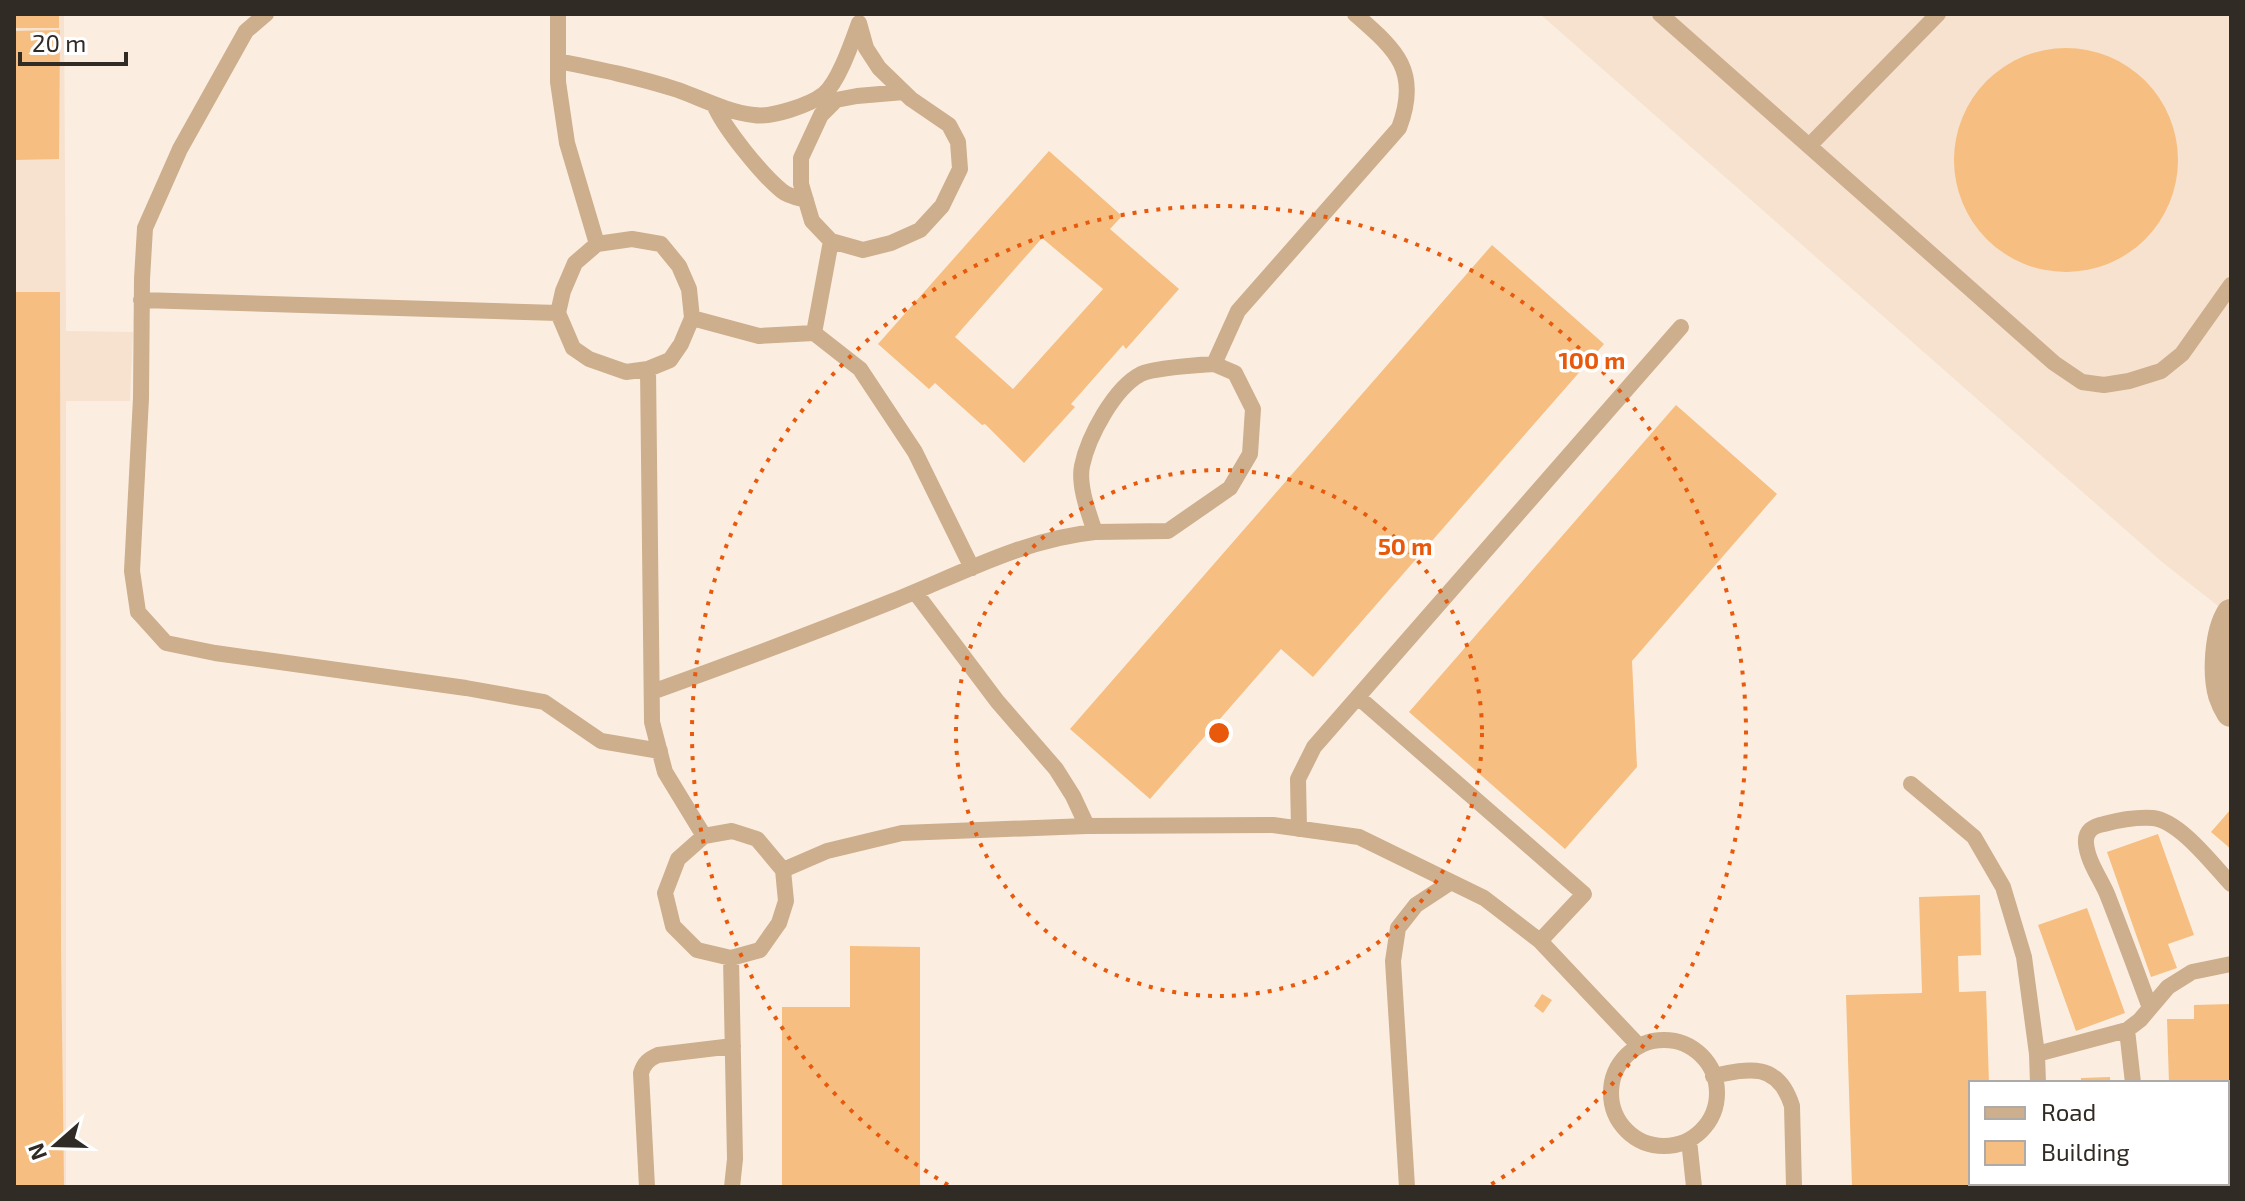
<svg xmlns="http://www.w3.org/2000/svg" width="2245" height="1201" font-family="'Exo 2',sans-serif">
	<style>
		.built { fill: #f6e2ce }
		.building { fill: #f6be80; fill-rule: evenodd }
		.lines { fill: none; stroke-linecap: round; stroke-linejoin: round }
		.service { stroke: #cdae8d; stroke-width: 16 }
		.minor { stroke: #cdae8d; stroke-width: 30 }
		.ring { fill: none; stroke: #e8590c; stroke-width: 4; stroke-dasharray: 4 8 }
		.centre { fill: #e8590c; stroke: #fff; stroke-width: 4 }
		.ring-label { font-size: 24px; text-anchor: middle; font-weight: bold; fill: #e8590c; stroke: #fff; stroke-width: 7; stroke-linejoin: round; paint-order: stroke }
	</style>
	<rect width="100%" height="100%" fill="#fbeee0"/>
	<path class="built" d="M14 14H64L66 331 133 332 130 401H66V1187H14Z
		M1540 14H2231V616L2162 562Z"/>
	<path class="building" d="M14 14H59V28H14Z
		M60 30 59 159 14 160V31Z
		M1954 160a112 112 0 1 1 224 0a112 112 0 1 1-224 0Z
		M1049 151 1122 216 1110 229 1179 289 1126 349 1123 345 1071 404 1075 407 1024 463 985 424 982 425 935 383 929 389 878 344ZM1042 238 1103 289 1013 389 955 337Z
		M1492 245 1604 344 1313 677 1281 649 1150 799 1070 729Z
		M14 292H60L61 949 64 1187H14Z
		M1676 405 1777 494 1632 661 1637 767 1565 849 1409 712Z
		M2231 809V849L2211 832Z
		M2158 834 2194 935 2168 944 2177 968 2151 977 2107 852Z
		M1980 895 1981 955 1958 956 1959 992 1986 991 1989 1083H1971V1183H1992V1187H1852L1846 995 1922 993 1919 897Z
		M2087 908 2125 1013 2076 1031 2038 925Z
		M850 946 920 947V1187H782V1007H850Z
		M1542 994 1552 1000 1543 1013 1534 1006Z
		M2231 1004V1187H2183L2182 1183H2227V1083H2169L2167 1019H2194V1005Z
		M2110 1077V1083H2081V1078Z"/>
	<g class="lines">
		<path class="service" d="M266 14 246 31 180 149 145 228 142 279 141 398 132 571 138 612 166 643 215 653 466 688 544 702 601 741 660 751
			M558 14V82L567 143 597 244
			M1660 14 2054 363 2082 382 2104 385 2129 381 2161 371 2182 354 2231 285
			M859 23 866 48 879 68 911 99 949 125 958 142 960 169 942 206 920 230 891 243 863 250 831 241 812 221 801 184V158L821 115 836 100 857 96 904 92
			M558 61C598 69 638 77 678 90 703 99 727 112 754 115 771 118 810 105 824 94 839 81 852 42 859 23
			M714 104C723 127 762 175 782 191 788 196 798 198 806 200
			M1809 146 1938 14
			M632 239 661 244 679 266 689 289 692 318 681 344 670 360 648 369 626 372 589 359 573 348 558 313 563 291 575 263 597 244Z
			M141 300 558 313
			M692 318 759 336 814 333 860 369 915 452 972 568
			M814 333 831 241
			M1214 364 1235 373 1253 409 1250 454 1230 488 1168 531 1095 532C1089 514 1078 486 1082 466 1088 437 1114 388 1141 374 1153 368 1199 365 1214 364Z
			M1214 364 1238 311 1399 128C1421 70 1395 49 1355 14
			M648 369 652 722 665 772 704 836
			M915 592 997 701 1056 769 1073 796 1087 826
			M652 692C733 663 813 633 893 601 958 575 1024 539 1095 532
			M1358 697 1584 894 1540 941
			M1911 784 1974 837 2003 887 2024 957 2037 1054 2038 1083
			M1299 829 1298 779 1314 747 1681 327
			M732 831 757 839 783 870 786 901 779 923 760 950 731 958 697 950 673 926 665 893 678 859 704 836Z
			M783 870 827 851 902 833 1087 826 1273 825 1359 837 1484 898 1540 941 1639 1046
			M731 958 735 1159 732 1187
			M2150 1008C2136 970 2122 932 2107 894 2100 878 2087 860 2086 843 2085 831 2093 826 2104 824 2119 820 2138 817 2153 818 2180 821 2213 865 2231 884
			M2127 1030 2133 1083
			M1611 1093a53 53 0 1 1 106 0a53 53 0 1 1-106 0Z
			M2037 1054 2127 1030 2140 1020 2168 987 2192 972 2231 964
			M1713 1076C1750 1068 1778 1062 1792 1106L1794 1187
			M1689 1140 1694 1187
			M2040 1183V1187
			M647 1187 641 1073C644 1063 649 1059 658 1055L733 1046
			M1407 1187 1393 961 1398 928 1416 905 1451 882"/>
		<path class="minor" d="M2231 614C2219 633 2217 674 2223 695 2225 701 2228 707 2231 712"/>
	</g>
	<g class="ring">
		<circle cx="1219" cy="733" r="263"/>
		<path d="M948 1185A527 527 0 1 1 1490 1185"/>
	</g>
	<circle cx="1219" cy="733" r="12" class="centre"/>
	<g class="ring-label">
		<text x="1592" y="369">100 m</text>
		<text x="1405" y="555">50 m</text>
	</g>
	<rect width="2245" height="1201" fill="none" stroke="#312b26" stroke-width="32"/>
	<rect x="1969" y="1081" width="260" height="104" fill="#ffffff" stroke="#adaaa8" stroke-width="2"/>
	<rect x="1985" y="1107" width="40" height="12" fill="#cdae8d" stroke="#adaaa8" stroke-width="2"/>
	<text x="2041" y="1121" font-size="24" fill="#312b26">Road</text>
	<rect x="1985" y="1141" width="40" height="24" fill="#f6be80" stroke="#adaaa8" stroke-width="2"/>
	<text x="2041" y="1161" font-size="24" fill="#312b26">Building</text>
	<g transform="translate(56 1145) rotate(250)" stroke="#ffffff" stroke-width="6" paint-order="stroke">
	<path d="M0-6L14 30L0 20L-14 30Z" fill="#312b26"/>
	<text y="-12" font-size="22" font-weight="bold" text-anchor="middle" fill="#312b26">N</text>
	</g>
	<path d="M20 52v12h106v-12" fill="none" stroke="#312b26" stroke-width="4"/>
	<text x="32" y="52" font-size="24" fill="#312b26" stroke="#ffffff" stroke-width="6" paint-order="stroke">20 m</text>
</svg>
